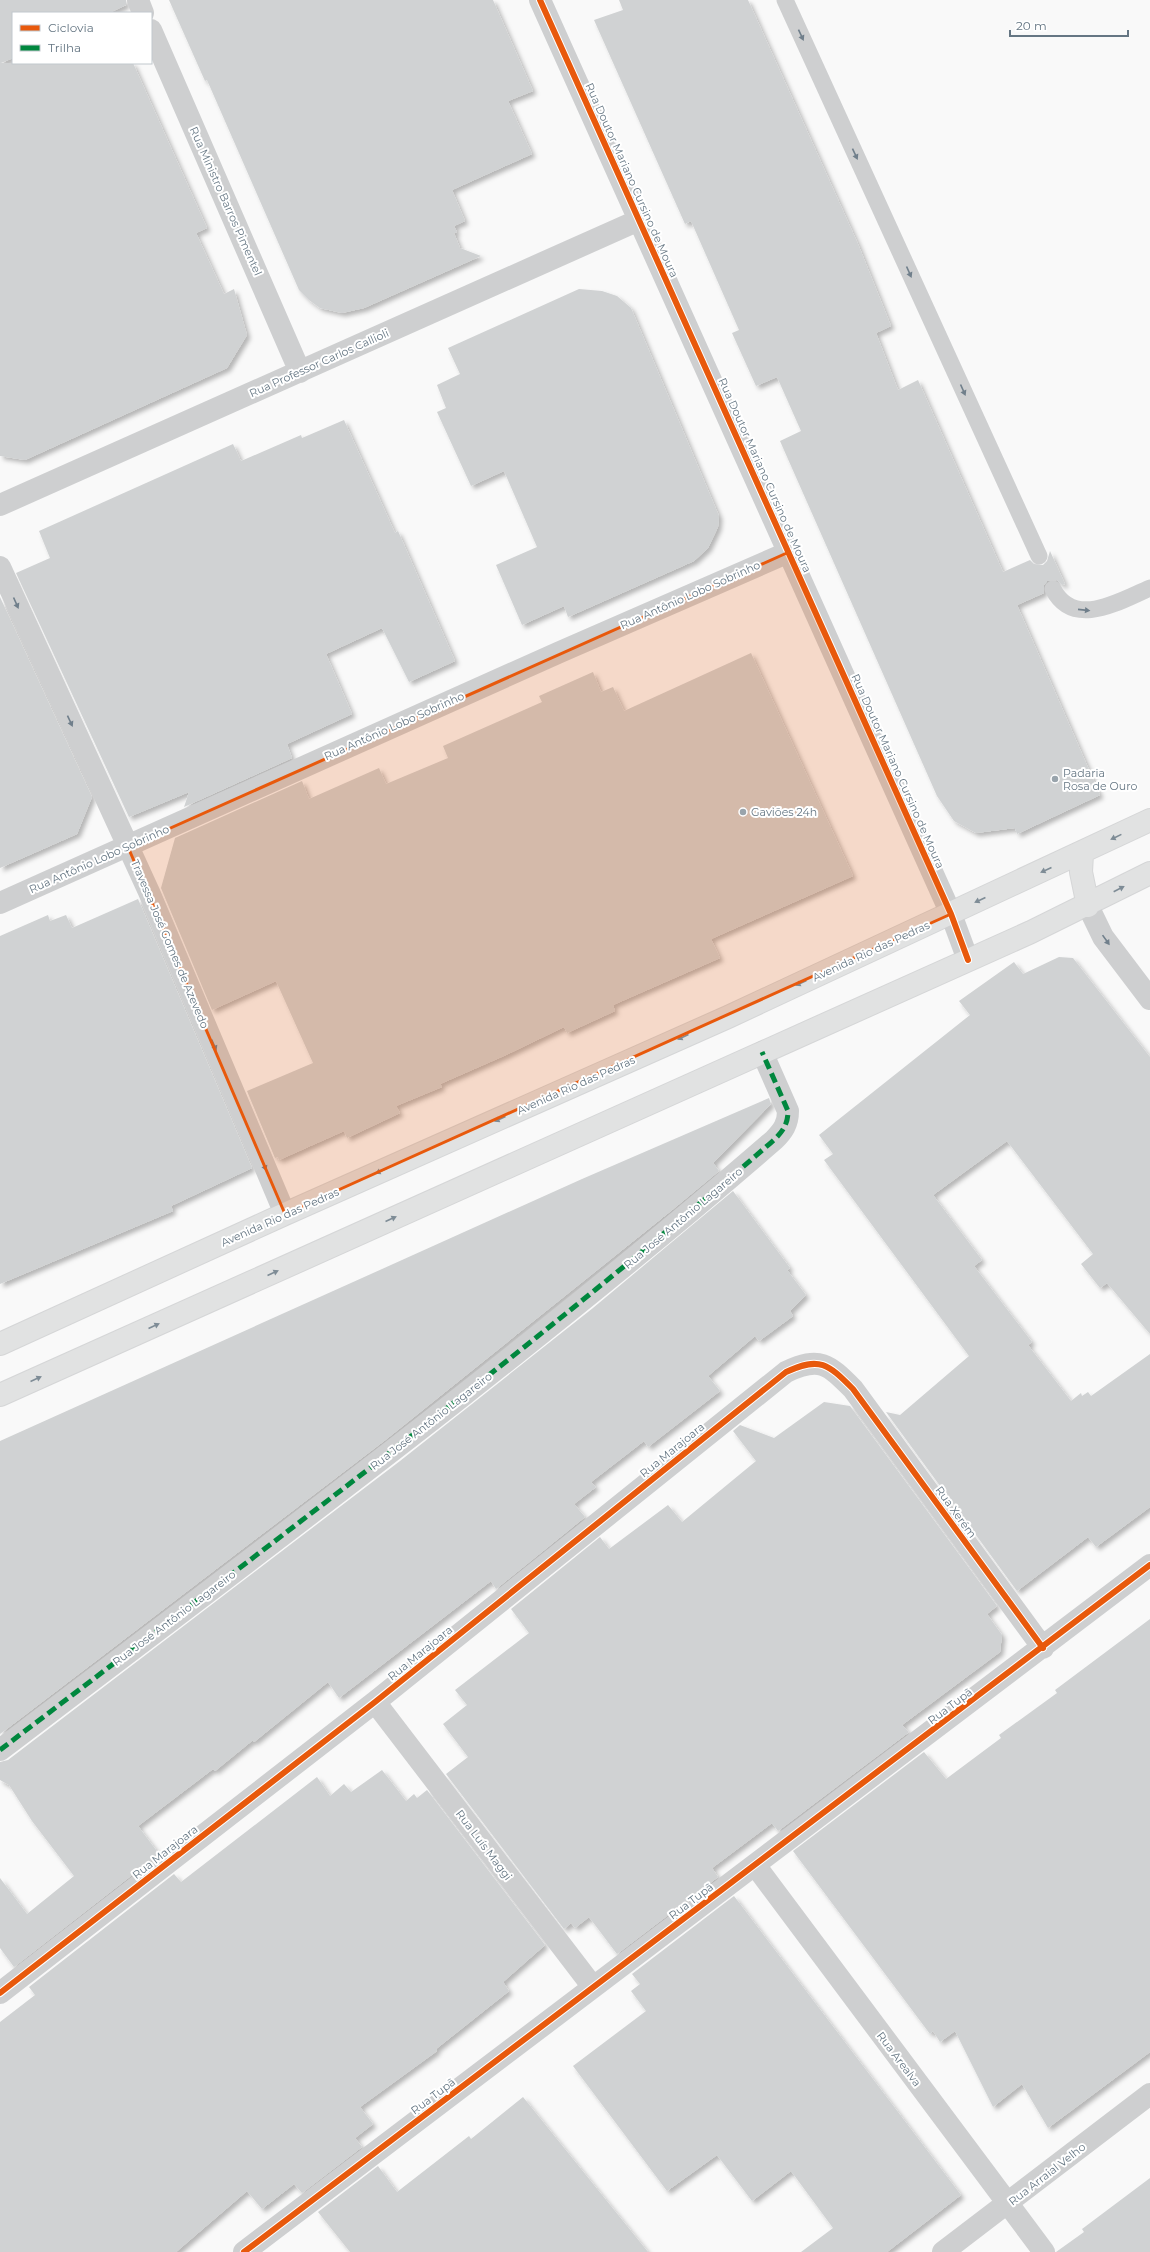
<svg xmlns="http://www.w3.org/2000/svg" width="1150" height="2252" font-family="Montserrat,sans-serif">
	<style>
		.building { fill: #d0d2d3; filter: url(#shadow) }
		.lines { fill: none; stroke-linecap: round; stroke-linejoin: round }
		.secondary-casing { stroke: #d5d6d7; stroke-width: 24 }
		.lane { stroke: #cecfd0; stroke-width: 17 }
		.street { stroke: #cecfd0; stroke-width: 22 }
		.secondary { stroke: #e1e2e2; stroke-width: 22 }
		.quiet { stroke: #00873e; stroke-width: 5; stroke-dasharray: 10 5; stroke-linecap: butt }
		.cycleway-casing { stroke: #fff; stroke-width: 8 }
		.cycleway { stroke: #e8590c; stroke-width: 6 }
		.oneway { fill: #707f8b }
		.oneway2 { fill: #7e8c96 }
		.marked { fill: #e8590c; fill-opacity: 0.2; stroke: #e8590c; stroke-width: 3; stroke-linejoin: round }
		.poi-dot { fill: #99a4ac; stroke: #fff; stroke-width: 1.5 }
		.labels { text-anchor: middle; dominant-baseline: central; stroke-width: 4; stroke-linejoin: round; paint-order: stroke }
		.street-label { font-size: 11px; fill: #657683; stroke: #fff }
		.poi-label { font-size: 11px; fill: #657683; stroke: #fff; text-anchor: start }
	</style>
	<defs>
		<filter id="shadow"><feDropShadow dx="3.5" dy="3.5" stdDeviation="2" flood-color="#0004"/></filter>
	</defs>
	<rect width="100%" height="100%" fill="#f9f9f9"/>
	<path class="building" d="M0 0H126V5L109 13H13V58L1 63H133L207 228 196 233 224 294 234 289 247 335 227 368 25 460 0 456Z
		M169 0H493L533 91 508 101 532 154 452 190 465 221 454 226 457 232 454 233 460 248 481 256 364 308 342 313 320 308 309 300 299 290 207 80 205 81Z
		M619 0H748L858 244 891 326 876 333 898 390 918 380 1003 572 1030 560 1034 564 1043 565 1047 561 1050 551 1065 584 1062 585 1057 580 1047 581 1044 585V593L1017 605 1100 795 1017 834 1015 828 976 833 954 821 937 796 780 441 801 431 777 377 756 386 732 333 739 330 691 221 685 224 594 20 623 10Z
		M579 289 602 291 617 296 631 308 719 516 718 527 708 548 694 561 568 617 564 606 522 625 496 565 537 547 504 471 471 486 437 412 446 408 437 385 460 374 448 348Z
		M344 420 395 533 398 531 455 661 409 682 382 628 326 654 352 714 287 744 292 758 184 807 189 792 129 817 16 573 50 558 39 531 233 444 241 461 301 435 302 438Z
		M0 597 92 797 77 834 0 868Z
		M751 653 853 876 711 939 720 958 613 1005 615 1011 567 1033 564 1027 506 1055 440 1084 442 1087 396 1106 400 1113 347 1138 344 1131 279 1160 278 1157 275 1158 247 1091 313 1063 276 981 212 1010 161 888 175 838 302 781 309 799 379 768 386 784 448 758 443 746 542 702 539 696 593 672 601 692 613 687 624 711Z
		M138 899 252 1168 171 1206 173 1211 0 1284V936L48 915 50 921 66 915 72 928Z
		M1059 957 1073 958 1150 1057V1334L1107 1283 1100 1288 1081 1264 1093 1254 1007 1141 933 1195 982 1260 974 1266 1032 1342 1028 1345 1071 1401 1081 1393 1082 1396 1088 1392 1091 1396 1150 1354V1507L1096 1547 1088 1537 1017 1591 886 1412 900 1415 969 1356 824 1160 833 1154 819 1135 970 1015 959 1001 1014 962 1023 974Z
		M769 1098 771 1104 713 1163 719 1171 672 1210 384 1441 0 1734V1441L582 1179Z
		M733 1191 790 1268 787 1270 806 1295 790 1311 793 1316 759 1341 755 1336 708 1376 720 1391 648 1447 644 1441 591 1482 596 1487 574 1504 585 1517 496 1589 491 1581 339 1698 328 1682 254 1742 253 1740 215 1771 213 1769 138 1826 159 1854 14 1967 0 1948V1878L27 1914 74 1876 32 1821 9 1785 0 1780V1762L8 1760 400 1461 593 1308Z
		M824 1402 850 1406 997 1606 987 1614 1002 1635 1000 1652 902 1725 909 1732 778 1831 772 1823 712 1868 718 1877 617 1954 589 1917 575 1928 571 1923 564 1929 446 1774 468 1757 443 1724 467 1705 455 1690 529 1633 511 1609 600 1537 609 1549 668 1505 682 1522 756 1461 733 1431 740 1425 774 1438Z
		M1150 1619V2052L1048 2128 1022 2084 993 2107 955 2031 940 2042 933 2031 930 2034 793 1851 924 1752 946 1779 1001 1738 999 1735 1057 1693 1055 1690Z
		M382 1770 406 1801 414 1794 417 1798 427 1790 545 1945 503 1982 509 1991 436 2049 437 2051 360 2107 373 2124 355 2138 362 2147 302 2193 294 2184 262 2209 247 2191 176 2252H0V2022L35 1995 29 1987 174 1874 181 1882 317 1777 330 1796 344 1784 351 1792Z
		M734 1896 961 2195 887 2252H801L833 2228 791 2171 752 2201 717 2155 667 2191 573 2066 646 2011 631 1991 640 1984 632 1974Z
		M523 2097 648 2252H350L318 2212 378 2166 397 2192 469 2136 471 2139Z
		M1150 2178V2252H1056L1084 2232 1082 2229Z"/>
	<g class="lines">
		<defs>
			<path id="secondary" d="M1082 854 1081 872 1088 906
				M0 1344 285 1214 728 1017 1150 820
				M0 1395 1031 932 1150 873"/>
		</defs>
		<use href="#secondary" class="secondary-casing"/>
		<path class="lane" d="M785 0 1039 556
			M1053 589C1074 630 1121 600 1150 588"/>
		<path class="street" d="M138 0 143 13
			M540 0 951 914 968 960
			M151 30 300 372
			M0 505 639 220
			M0 567 149 892 285 1214
			M0 903 560 652 789 552
			M1088 906 1103 937 1150 999
			M375 1702 593 1987
			M0 1750C261 1551 526 1355 774 1140 783 1131 788 1124 788 1111L762 1052
			M755 1865 1044 2252
			M0 1993 375 1702 786 1372C820 1356 828 1364 853 1389L1043 1648
			M244 2252 1150 1565
			M943 2252 1150 2094"/>
		<use href="#secondary" class="secondary"/>
		<path class="quiet" d="M0 1750C261 1551 526 1355 774 1140 783 1131 788 1124 788 1111L762 1052"/>
		<defs>
			<path id="cycleway" d="M540 0 951 914 968 960
				M0 1993 375 1702 786 1372C820 1356 828 1364 853 1389L1043 1648
				M244 2252 1150 1565"/>
		</defs>
		<use href="#cycleway" class="cycleway-casing"/>
		<use href="#cycleway" class="cycleway"/>
	</g>
	<defs><path id="oneway-solid" d="M-6-.8H1V-3.2L6.5 0L1 3.2V.8H-6Z"/></defs>
	<g class="oneway">
		<use href="#oneway-solid" transform="translate(801 35) rotate(65)"/>
		<use href="#oneway-solid" transform="translate(855 154) rotate(65)"/>
		<use href="#oneway-solid" transform="translate(909 272) rotate(66)"/>
		<use href="#oneway-solid" transform="translate(963 390) rotate(66)"/>
		<use href="#oneway-solid" transform="translate(16 603) rotate(66)"/>
		<use href="#oneway-solid" transform="translate(1084 610) rotate(6)"/>
		<use href="#oneway-solid" transform="translate(70 721) rotate(65)"/>
		<use href="#oneway-solid" transform="translate(1106 940) rotate(55)"/>
		<use href="#oneway-solid" transform="translate(214 1045) rotate(67)"/>
		<use href="#oneway-solid" transform="translate(264 1165) rotate(67)"/>
	</g>
	<g class="oneway2">
		<use href="#oneway-solid" transform="translate(1116 837) rotate(154)"/>
		<use href="#oneway-solid" transform="translate(1046 870) rotate(156)"/>
		<use href="#oneway-solid" transform="translate(1119 889) rotate(-27)"/>
		<use href="#oneway-solid" transform="translate(980 900) rotate(155)"/>
		<use href="#oneway-solid" transform="translate(801 983) rotate(155)"/>
		<use href="#oneway-solid" transform="translate(683 1037) rotate(156)"/>
		<use href="#oneway-solid" transform="translate(500 1119) rotate(156)"/>
		<use href="#oneway-solid" transform="translate(381 1171) rotate(156)"/>
		<use href="#oneway-solid" transform="translate(391 1219) rotate(-24)"/>
		<use href="#oneway-solid" transform="translate(273 1273) rotate(-24)"/>
		<use href="#oneway-solid" transform="translate(154 1326) rotate(-24)"/>
		<use href="#oneway-solid" transform="translate(36 1379) rotate(-24)"/>
	</g>
	<path class="marked" d="M789 552 951 914 285 1214 128 847Z"/>
	<g class="poi-dot">
		<circle cx="1055" cy="779" r="4"/>
		<circle cx="743" cy="812" r="4"/>
	</g>
	<g class="labels">
		<g class="street-label">
			<text transform="translate(632 180) rotate(66)">Rua Doutor Mariano Cursino de Moura</text>
			<text transform="translate(226 201) rotate(66)">Rua Ministro Barros Pimentel</text>
			<text transform="translate(319 363) rotate(-24)">Rua Professor Carlos Callioli</text>
			<text transform="translate(765 475) rotate(66)">Rua Doutor Mariano Cursino de Moura</text>
			<text transform="translate(690 595) rotate(-24)">Rua Antônio Lobo Sobrinho</text>
			<text transform="translate(394 726) rotate(-24)">Rua Antônio Lobo Sobrinho</text>
			<text transform="translate(898 771) rotate(66)">Rua Doutor Mariano Cursino de Moura</text>
			<text transform="translate(99 859) rotate(-24)">Rua Antônio Lobo Sobrinho</text>
			<text transform="translate(170 944) rotate(67)">Travessa José Gomes de Azevedo</text>
			<text transform="translate(871 951) rotate(-25)">Avenida Rio das Pedras</text>
			<text transform="translate(576 1085) rotate(-24)">Avenida Rio das Pedras</text>
			<text transform="translate(280 1217) rotate(-24)">Avenida Rio das Pedras</text>
			<text transform="translate(683 1218) rotate(-40)">Rua José Antônio Lagareiro</text>
			<text transform="translate(431 1421) rotate(-38)">Rua José Antônio Lagareiro</text>
			<text transform="translate(672 1450) rotate(-39)">Rua Marajoara</text>
			<text transform="translate(956 1512) rotate(54)">Rua Xerém</text>
			<text transform="translate(174 1618) rotate(-37)">Rua José Antônio Lagareiro</text>
			<text transform="translate(420 1653) rotate(-39)">Rua Marajoara</text>
			<text transform="translate(950 1706) rotate(-37)">Rua Tupã</text>
			<text transform="translate(484 1845) rotate(53)">Rua Luís Maggi</text>
			<text transform="translate(165 1852) rotate(-38)">Rua Marajoara</text>
			<text transform="translate(691 1901) rotate(-37)">Rua Tupã</text>
			<text transform="translate(899 2059) rotate(53)">Rua Arealva</text>
			<text transform="translate(433 2096) rotate(-37)">Rua Tupã</text>
			<text transform="translate(1047 2174) rotate(-38)">Rua Arraial Velho</text>
		</g>
		<g class="poi-label">
			<text x="1063" y="773">Padaria<tspan x="1063" dy="13">Rosa de Ouro</tspan></text>
			<text x="751" y="812">Gaviões 24h</text>
		</g>
	</g>
	<rect x="12" y="12" width="140" height="52" fill="#ffffff" stroke="#c1c8cd"/>
	<rect x="20" y="25" width="20" height="6" fill="#e8590c" stroke="#c1c8cd"/>
	<text x="48" y="32" font-size="12" fill="#657683">Ciclovia</text>
	<rect x="20" y="45" width="20" height="6" fill="#00873e" stroke="#c1c8cd"/>
	<text x="48" y="52" font-size="12" fill="#657683">Trilha</text>
	<path d="M1010 30v6h118v-6" fill="none" stroke="#657683" stroke-width="2"/>
	<text x="1016" y="30" font-size="12" fill="#657683" stroke="#ffffff" stroke-width="3" paint-order="stroke">20 m</text>
</svg>
